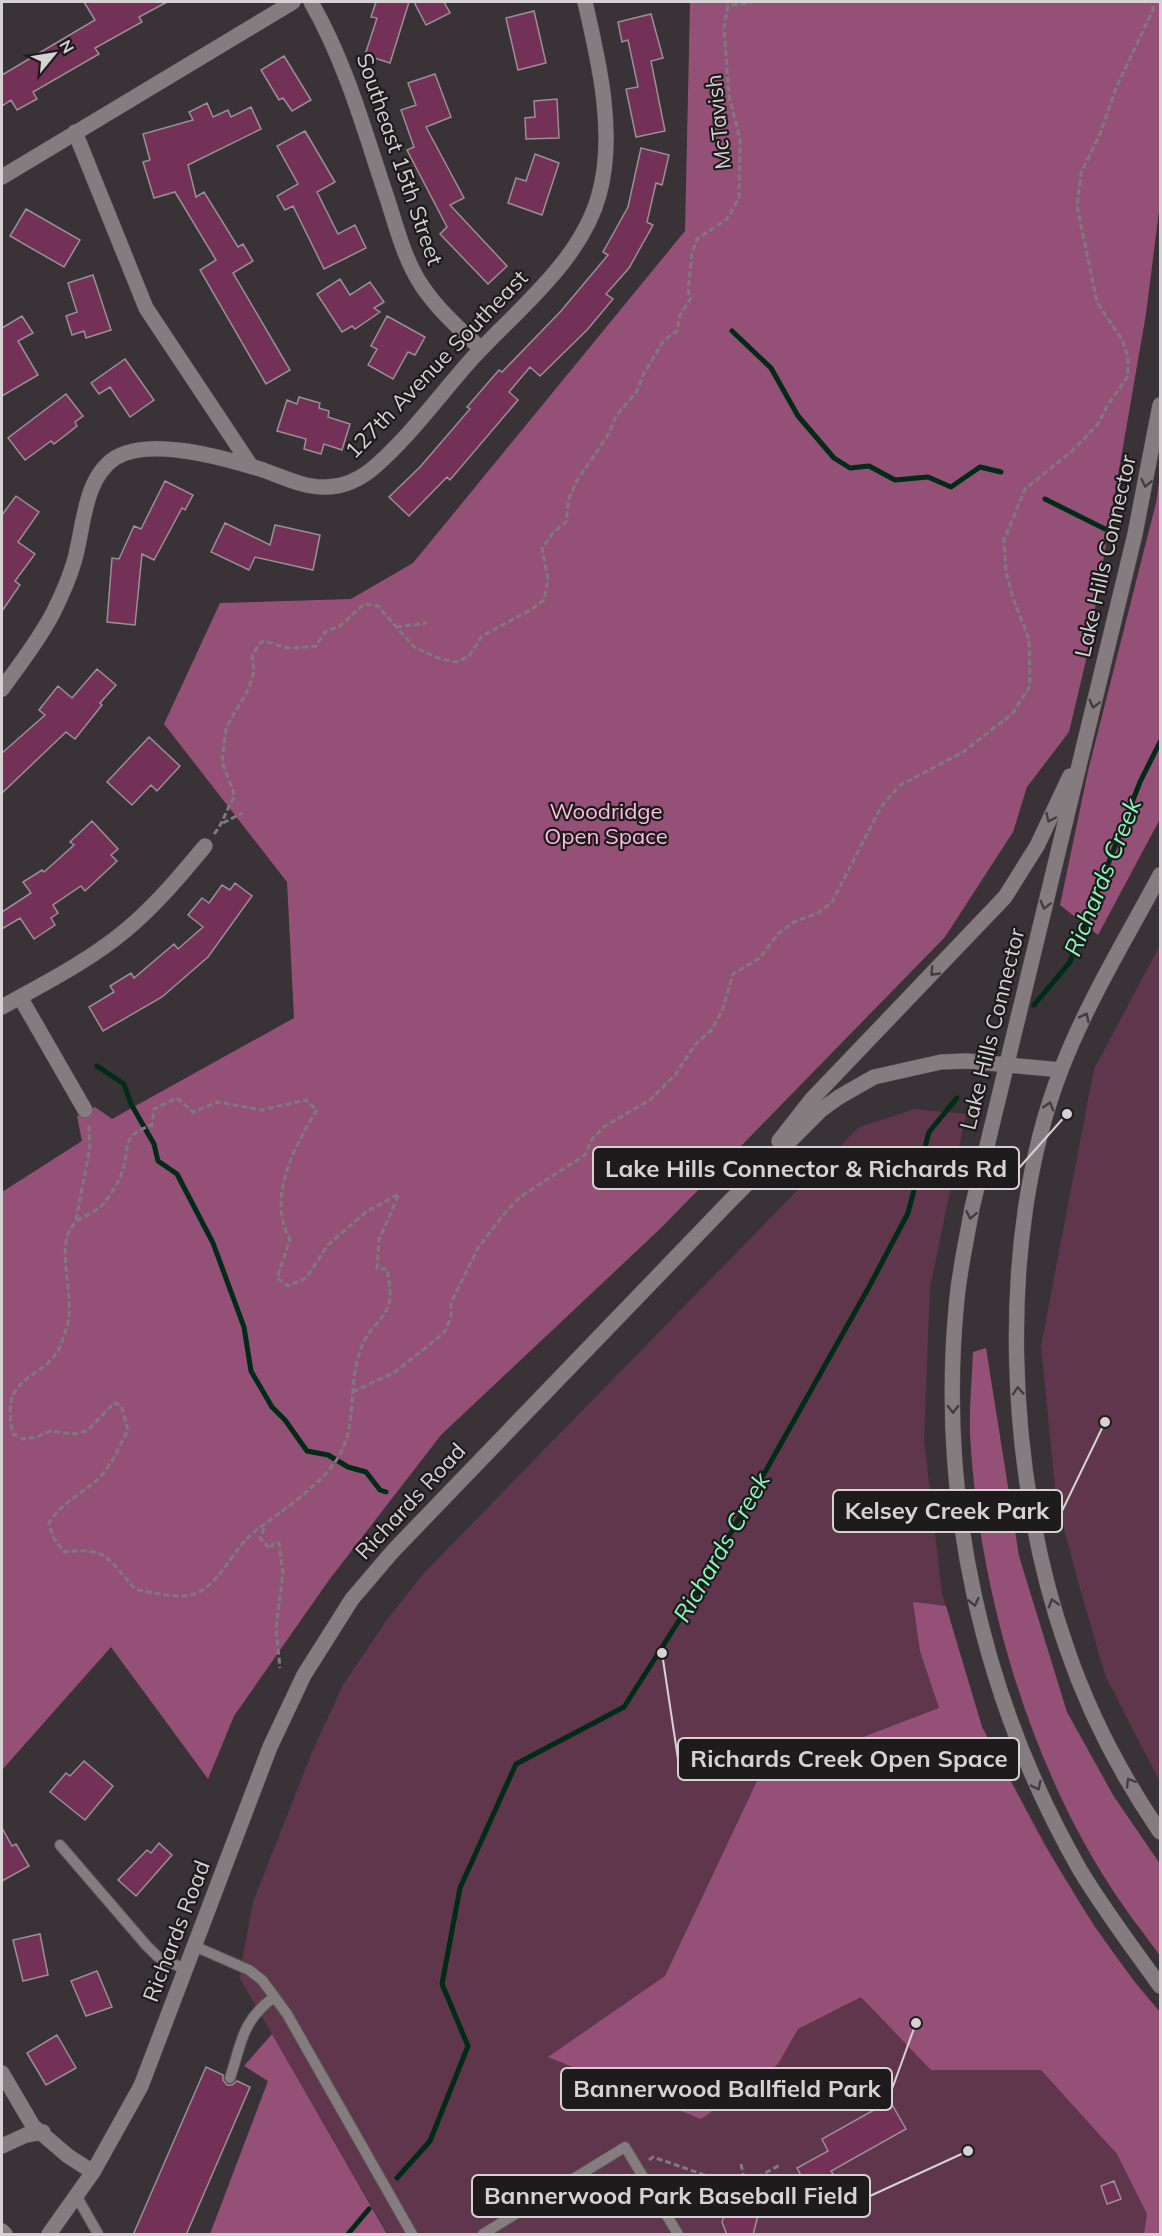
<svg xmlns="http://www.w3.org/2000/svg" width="1162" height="2236" font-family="Mulish,sans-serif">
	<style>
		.green { fill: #60364d }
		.forest { fill: #955077 }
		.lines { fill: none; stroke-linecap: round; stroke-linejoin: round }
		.stream { stroke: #002b16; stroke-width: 5 }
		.building { fill: #733157; stroke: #999095; stroke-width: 1.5 }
		.lane-casing { stroke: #575154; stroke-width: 12 }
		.street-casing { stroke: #575154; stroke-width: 16 }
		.secondary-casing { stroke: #575154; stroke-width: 16 }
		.path { stroke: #7f797c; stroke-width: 3; stroke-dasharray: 6 3; stroke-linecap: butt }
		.lane { stroke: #857c80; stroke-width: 10 }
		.street { stroke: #857c80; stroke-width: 15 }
		.secondary { stroke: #857c80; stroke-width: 15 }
		.oneway { stroke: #423d40 }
		.labels { text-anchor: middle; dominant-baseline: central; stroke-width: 4.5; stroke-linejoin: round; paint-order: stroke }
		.street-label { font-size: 22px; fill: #d6d1d3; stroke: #1e1b1d }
		.park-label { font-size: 22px; fill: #fbbede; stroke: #1e1b1d }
		.water-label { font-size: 24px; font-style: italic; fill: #89f8bb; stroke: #1e1b1d }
		.leader { fill: none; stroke: #d6d1d3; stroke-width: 2 }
		.callout-dot { fill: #d6d1d3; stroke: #1e1b1d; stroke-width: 2 }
		.callout { fill: #1e1b1d; stroke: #d6d1d3; stroke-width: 2 }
		.callout-label { font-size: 24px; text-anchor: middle; font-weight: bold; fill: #d6d1d3 }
	</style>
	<rect width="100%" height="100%" fill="#393236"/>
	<path class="green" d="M1160 945V1782L1105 1675 1077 1578 1056 1498 1041 1346 1094 1069Z
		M915 1109 966 1114 930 1288 924 1440 942 1593 982 1727 1068 1886 1122 1965 1160 2012V2234H388L239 1977 253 1902 312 1752 343 1685 386 1621 423 1574 859 1127Z"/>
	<path class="forest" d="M690 2H1160V203L1146 314 1086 660 1069 732 1027 787 1013 832 945 937 661 1228 441 1435 329 1580 234 1716 208 1779 111 1647 2 1770V1192L82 1141 77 1116 95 1107 112 1119 294 1018 287 882 164 724 220 603 351 599 413 563 685 231Z
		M1160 475V819L1098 935 1060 905 1088 771 1156 503Z
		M986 1348 1019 1556 1067 1712 1113 1795 1160 1864V1956C1144 1933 1125 1910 1110 1886 1027 1758 978 1586 970 1434 969 1407 972 1379 973 1352Z
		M913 1602 946 1606 982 1727 1044 1844 1094 1926 1136 1984 1160 2012V2234H1144L1147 2214 1117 2154 1041 2070H931L861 1997 798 2029 778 2064 701 2119 548 2057 665 1976 759 1777 939 1708 920 1651Z
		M272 2034 387 2234H210L268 2081 244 2066Z"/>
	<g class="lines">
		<path class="stream" d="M732 331 771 368 798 416 834 458 850 468 869 466 895 480 928 477 951 487 980 467 1001 472
			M1045 499 1105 529
			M1034 1005 1070 962 1140 782 1160 742
			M994 1053 995 1052
			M97 1066 124 1084 131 1104 154 1144 158 1161 177 1174 213 1243 244 1327 251 1371 272 1407 285 1420 307 1451 328 1455 348 1467 366 1472 380 1490 386 1492
			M397 2178 430 2141 468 2046 442 1984 460 1888 516 1764 624 1707 701 1586 869 1287 908 1213 929 1132 957 1098
			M348 2234 369 2209"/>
	</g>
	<path class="building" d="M84 2H167L139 17 142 22 95 48 99 54 33 92 37 99 17 110 11 100 2 106V75L95 20Z
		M376 2H409L390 63 365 55 377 18 371 17Z
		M414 2H444L450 13 426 25Z
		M534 11 546 63 518 70 506 18Z
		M651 14 663 58 651 61 665 131 636 137 626 89 638 87 628 40 622 42 618 22Z
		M284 56 311 100 292 111 283 98 279 100 261 70Z
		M435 74 451 117 426 127 464 198 450 205 507 266 488 284 440 234 447 227 407 150 414 147 401 110 416 105 408 83Z
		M557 99 559 138 526 139 525 118 535 117 534 101Z
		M207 103 213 117 228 110 231 117 251 107 261 129 188 165 196 197 204 192 238 247 243 244 253 261 233 273 290 370 266 384 200 270 216 260 175 192 154 198 143 162 150 160 143 134 193 120 189 112Z
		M305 131 335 182 317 192 338 234 355 225 366 248 324 269 293 206 285 210 277 196 298 184 277 146Z
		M641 148 669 155 662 185 656 183 647 222 653 225 629 268 606 294 613 299 587 330 540 376 530 367 509 392 518 400 450 480 447 477 409 516 389 497 420 467 470 409 467 407 499 370 502 372 561 311 608 255 603 252 628 207Z
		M535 154 559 163 542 215 508 203 516 178 526 181Z
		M26 209 80 240 64 267 10 236Z
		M93 275 111 330 86 338 84 331 72 335 66 316 77 312 68 283Z
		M340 279 350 295 370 282 384 302 374 308 380 312 355 329 352 326 342 332 317 294Z
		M22 316 33 333 18 341 38 375 2 396V328Z
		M387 316 425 337 415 355 408 352 393 379 368 365 377 349 371 346Z
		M125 359 154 400 130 417 110 387 99 394 91 383Z
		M66 394 83 416 75 422 77 426 54 444 51 441 25 460 8 438Z
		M299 397 320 403 319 408 329 411 328 417 350 424 342 450 324 444 321 454 304 449 306 439 277 431 287 400 297 404Z
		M165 481 193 495 185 510 182 508 154 560 142 554 135 625 107 622 112 558 119 559 134 526 141 529Z
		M16 496 39 512 18 542 35 554 15 581 20 585 2 611V515Z
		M225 523 270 545 275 525 320 535 313 570 255 557 249 570 211 552Z
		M97 669 116 685 100 703 102 705 75 739 66 732 2 793V753L45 715 39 710 58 686 72 698Z
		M149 737 180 766 157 791 151 785 132 805 107 782Z
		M92 821 118 849 111 855 117 861 85 891 81 886 53 905 58 913 51 918 55 925 34 939 20 918 2 929V912L31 893 23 882 42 870 44 872 74 845 70 842Z
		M235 883 252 896 208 957 162 997 103 1031 89 1007 114 992 110 986 131 973 134 978 174 944 178 949 203 927 188 915 202 898 209 903 222 885 230 890Z
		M84 1761 113 1786 85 1820 50 1792 66 1773 70 1776Z
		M2 1828 12 1846 16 1844 29 1866 2 1881Z
		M159 1843 172 1855 136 1896 118 1880 147 1850 151 1853Z
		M40 1934 48 1975 23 1981 13 1940Z
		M97 1971 112 2007 86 2016 71 1981Z
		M57 2035 76 2068 46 2085 27 2053Z
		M206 2067 223 2075V2080L227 2085H232L237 2081 250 2087 186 2235H133Z
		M890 2101 906 2129 831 2171 833 2174 808 2188 797 2168 828 2151 822 2139Z
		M1114 2181 1121 2199 1107 2204 1101 2186Z
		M748 2197 758 2215 753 2235H727L722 2222 725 2214Z"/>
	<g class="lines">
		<defs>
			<path id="lane" d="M60 1845 146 1945 158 1957 185 1969
				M194 1946 249 1970 262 1980 287 2014 412 2234
				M230 2078C242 2042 241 2022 274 1997
				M77 2197 98 2234
				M483 2234 625 2147 678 2234"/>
			<path id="street" d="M311 2C347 65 365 133 388 201 397 229 405 261 422 286 438 310 460 329 481 349
				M75 132 146 308 251 466
				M2 177 293 2
				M2 689C20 664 39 640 53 613 61 597 69 579 74 562 84 529 83 479 115 458 150 436 225 458 263 470 283 477 305 488 326 487 342 487 358 480 371 470 408 439 438 397 470 361 515 311 580 263 599 195 616 134 599 62 585 2
				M20 997 85 1110
				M2 1007C43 984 89 961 126 930 156 905 180 876 205 846
				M2 2073 33 2126 68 2156 93 2172
				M2 2146 26 2135 43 2132
				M2 2231 5 2234"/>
			<path id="secondary" d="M1160 405 1135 534 972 1208C967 1238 960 1268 957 1298 937 1497 981 1697 1080 1870 1104 1910 1133 1948 1160 1986
				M1160 875C1126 939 1087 1002 1061 1070 995 1239 1007 1477 1066 1646 1088 1711 1121 1775 1160 1832
				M779 1141 812 1099 1005 897 1037 846 1070 776
				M49 2234 93 2172 141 2086 270 1747 304 1675 352 1599 393 1551 729 1202 821 1110 839 1097 874 1077 941 1062 967 1061 1061 1070"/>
		</defs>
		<use href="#lane" class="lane-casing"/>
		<use href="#street" class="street-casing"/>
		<use href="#secondary" class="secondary-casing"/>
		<path class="path" d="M396 627 427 623
			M223 823 242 813
			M214 834C224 822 226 809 235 796L222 762 226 728 249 688 254 671 252 655 261 642C270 641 272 644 280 646 291 650 305 647 316 646L325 632 340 626 364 604 378 606 414 647 441 659 457 662 469 656 482 636 532 609 544 600 548 579 542 548 554 532 566 522 569 498 578 479 608 435 616 416 637 391 643 375 664 340 677 331 680 315 691 298 688 291 692 253 697 239 727 219 739 198 740 139 729 96 724 28 728 6 752 2
			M177 1098 193 1112 218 1102 262 1110 306 1100 317 1110C295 1145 266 1199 290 1239L277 1278 288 1286 306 1278 328 1245 366 1212 399 1194 379 1240 377 1269H387C399 1325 372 1312 359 1354 349 1385 356 1418 343 1448 330 1480 281 1511 254 1532 233 1549 223 1579 199 1592 182 1601 154 1592 136 1590 109 1561 109 1546 64 1552L53 1537 49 1523C62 1502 81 1495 98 1479 112 1465 119 1447 128 1430L121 1405 114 1403 87 1431 74 1434 50 1431 37 1437 23 1439 13 1434C0 1374 36 1384 58 1351 61 1345 64 1336 66 1330 76 1303 59 1261 68 1234 75 1215 94 1216 105 1202 111 1194 120 1180 123 1170 130 1144 121 1136 152 1125L154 1109Z
			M76 1220 90 1147 89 1126
			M353 1392 395 1372 439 1337 446 1330 451 1316V1303L478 1248 504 1214 520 1197 585 1155 592 1139 605 1126 650 1100 676 1074 694 1046 712 1029 722 1011 733 974 760 958 778 934 794 922 818 913 832 902 881 807 899 786 963 752 1012 714 1030 686 1029 639 1014 601 1006 572 1004 540 1025 489 1072 451 1098 424 1107 406 1128 376V357L1122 340 1097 302 1077 206 1081 173 1100 134 1116 88 1153 10V2
			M264 1528 260 1538 270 1549 273 1544 279 1543 283 1573 276 1628 280 1668
			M649 2160 653 2157 739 2187 780 2165
			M741 2164 745 2183"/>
		<use href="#lane" class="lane"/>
		<use href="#street" class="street"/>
		<use href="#secondary" class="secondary"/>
	</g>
	<defs><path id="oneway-chevron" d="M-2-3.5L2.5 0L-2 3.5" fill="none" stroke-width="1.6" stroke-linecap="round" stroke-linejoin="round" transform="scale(1.5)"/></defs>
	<g class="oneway">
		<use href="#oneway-chevron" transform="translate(1146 483) rotate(102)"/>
		<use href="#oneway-chevron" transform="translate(1094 704) rotate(104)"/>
		<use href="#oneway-chevron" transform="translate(1050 818) rotate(115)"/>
		<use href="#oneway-chevron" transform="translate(1045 905) rotate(104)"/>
		<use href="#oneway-chevron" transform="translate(934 972) rotate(134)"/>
		<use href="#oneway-chevron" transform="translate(1085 1017) rotate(-64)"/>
		<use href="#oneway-chevron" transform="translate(1049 1106) rotate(-73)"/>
		<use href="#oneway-chevron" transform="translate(971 1215) rotate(101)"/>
		<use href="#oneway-chevron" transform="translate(1018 1391) rotate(-94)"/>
		<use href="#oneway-chevron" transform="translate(953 1409) rotate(90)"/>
		<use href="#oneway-chevron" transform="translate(974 1602) rotate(77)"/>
		<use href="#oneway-chevron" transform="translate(1053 1603) rotate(-106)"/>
		<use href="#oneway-chevron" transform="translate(1130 1782) rotate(-121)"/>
		<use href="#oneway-chevron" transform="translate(1037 1786) rotate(64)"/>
	</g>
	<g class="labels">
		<g class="street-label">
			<text transform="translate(718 122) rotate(-96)">McTavish</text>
			<text transform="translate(400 159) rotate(71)">Southeast 15th Street</text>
			<text transform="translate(436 364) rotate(-46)">127th Avenue Southeast</text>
			<text transform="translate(1105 556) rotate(-77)">Lake Hills Connector</text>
			<text transform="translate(992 1029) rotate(-76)">Lake Hills Connector</text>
			<text transform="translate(410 1501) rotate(-47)">Richards Road</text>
			<text transform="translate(176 1931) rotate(-69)">Richards Road</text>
		</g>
		<g class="park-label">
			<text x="606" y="811">Woodridge<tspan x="606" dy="25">Open Space</tspan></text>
		</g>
		<g class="water-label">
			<text transform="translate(1102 877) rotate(-68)">Richards Creek</text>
			<text transform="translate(721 1547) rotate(-60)">Richards Creek</text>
		</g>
	</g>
	<path class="leader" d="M1067 1114L1019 1168M1105 1422L1062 1511M662 1653L678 1759M916 2023L892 2089M968 2151L870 2196"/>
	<g class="callout-dot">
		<circle cx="1067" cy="1114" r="6"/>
		<circle cx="1105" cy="1422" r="6"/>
		<circle cx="662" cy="1653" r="6"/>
		<circle cx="916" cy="2023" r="6"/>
		<circle cx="968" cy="2151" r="6"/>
	</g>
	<g class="callout">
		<rect x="593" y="1147" width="426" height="42" rx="6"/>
		<rect x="833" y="1490" width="229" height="42" rx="6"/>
		<rect x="678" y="1738" width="341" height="42" rx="6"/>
		<rect x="561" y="2068" width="331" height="42" rx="6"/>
		<rect x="472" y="2175" width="398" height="42" rx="6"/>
	</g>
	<g class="callout-label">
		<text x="806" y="1177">Lake Hills Connector &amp; Richards Rd</text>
		<text x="947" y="1519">Kelsey Creek Park</text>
		<text x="849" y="1767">Richards Creek Open Space</text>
		<text x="727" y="2097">Bannerwood Ballfield Park</text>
		<text x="671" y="2204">Bannerwood Park Baseball Field</text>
	</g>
	<rect width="1162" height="2236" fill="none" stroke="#d6d1d3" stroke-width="6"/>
	<g transform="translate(54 54) rotate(60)" stroke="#1e1b1d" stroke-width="4.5" paint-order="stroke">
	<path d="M0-4.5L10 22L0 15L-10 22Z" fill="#d6d1d3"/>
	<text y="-9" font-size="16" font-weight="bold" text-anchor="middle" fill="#d6d1d3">N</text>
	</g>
</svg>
